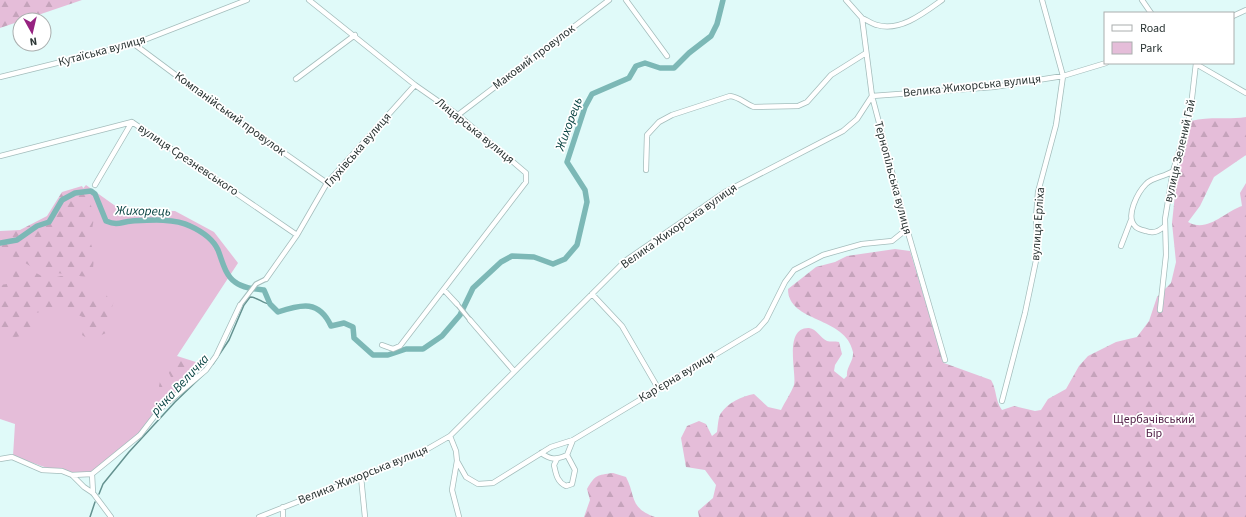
<svg xmlns="http://www.w3.org/2000/svg" width="1246" height="517" font-family="'Source Sans 3',sans-serif">
	<style>
		.green { fill: #e5bdd9 }
		.forest { fill: url(#forest-firs) }
		.lines { fill: none; stroke-linecap: round; stroke-linejoin: round }
		.stream { stroke: #64918f; stroke-width: 1.5 }
		.canal { stroke: #7cb8b6; stroke-width: 5.5 }
		.pedestrian-casing { stroke: #a4bdbc; stroke-width: 5.5 }
		.minor-casing { stroke: #a4bdbc; stroke-width: 6 }
		.pedestrian { stroke: #fff; stroke-width: 3.5 }
		.minor { stroke: #fff; stroke-width: 4.5 }
		.labels { text-anchor: middle; dominant-baseline: central; stroke-width: 3.5; stroke-linejoin: round; paint-order: stroke }
		.street-label { font-size: 12px; fill: #2b3534; stroke: #fff }
		.park-label { font-size: 12px; fill: #4e1c43; stroke: #fff }
		.water-label { font-size: 13px; font-style: italic; fill: #094342; stroke: #fff }
	</style>
	<defs>
		<pattern id="forest-firs" width="22" height="20" patternUnits="userSpaceOnUse"><rect width="22" height="20" fill="#e5bdd9"/><path d="M5 1l3.5 6h-7zM16 11l3.5 6h-7z" fill="#c5a3bb"/></pattern>
	</defs>
	<rect width="100%" height="100%" fill="#e0faf9"/>
	<path class="green" d="M86 185 121 210 175 211 214 232 238 263 177 356 171 385 157 411 140 435 95 472 71 475 53 470 13 456 15 424 0 419V241L32 249Z"/>
	<path class="forest" d="M0 0H82L0 28Z
		M1246 117V155L1214 177 1200 206 1188 222C1208 233 1224 212 1242 206L1240 193 1246 183V517H699L698 511 713 498 716 485 705 470 686 467 681 438 687 426 699 421 706 424 712 436 717 432C718 426 718 417 721 413 728 403 742 396 754 394L768 407 781 410C785 402 791 393 794 385 797 374 783 327 809 328 817 329 820 338 827 341 830 342 835 341 839 342L842 354 835 365 834 371 844 379 847 376C846 367 854 361 853 352 846 316 788 323 788 289L816 267 835 262 847 256 895 249 910 251 944 363 991 380C997 390 995 401 1002 410L1014 406 1035 411 1041 410 1048 399 1066 389 1079 366 1088 356 1116 342 1137 337 1149 321 1157 297 1171 283 1176 262 1172 223 1177 176 1183 145 1191 121C1210 116 1228 120 1246 117Z
		M82 186 90 201 94 218 90 241 94 253 93 270 87 277C74 275 43 272 34 268 24 263 12 253 0 254V231L20 230 47 216 62 192Z
		M8 269 32 271 48 279 61 276 84 279 95 298 105 300 107 295 101 280 109 283 113 292 114 301 110 313 111 322 106 333 90 340 82 335 87 319 65 309 49 310 31 314 32 334 16 337 1 336 0 285 7 284 10 296 19 285Z
		M177 356 199 363 201 369 187 378V384L171 397 162 395 159 386 161 377 168 378 171 377 165 365 169 360Z
		M613 473 626 477C636 496 629 508 655 517H584L590 500 587 489C595 475 597 475 613 473Z"/>
	<g class="lines">
		<path class="stream" d="M213 364 229 340 244 305 250 297C258 297 263 304 270 304
			M99 494 103 484 129 452 175 402 203 375
			M90 517 95 502"/>
		<path class="canal" d="M0 243 17 240 37 226 49 222 62 200 75 193 91 191 95 194 106 221C119 226 120 222 132 221 149 220 175 218 190 226 201 231 213 239 218 250 222 260 225 275 235 282 243 288 254 289 264 290L270 304 278 312C302 304 319 300 331 326L344 323 353 327 354 338 373 355H388L406 349H423L442 336 460 315 473 288 501 262 512 256 534 257 553 264 565 259 577 245 587 202 585 190 567 162 585 107 592 94 629 78 636 66 645 63 660 68H674L689 53 711 36 717 24 723 0"/>
		<defs>
			<path id="pedestrian" d="M457 304 470 320
				M240 305 256 284 266 279"/>
			<path id="minor" d="M309 0 415 85 458 115 526 173V182L400 346 393 349 382 345
				M626 0 667 56
				M846 0 862 18 872 96 907 229 945 360
				M1142 0 1151 13
				M1233 16 1246 10
				M862 18C867 20 872 24 877 25 900 32 924 13 942 0
				M134 44 220 108 327 183
				M1196 64 1246 93
				M0 77 134 44 247 0
				M296 79 355 35
				M458 115 609 0
				M0 156 132 122 297 235
				M646 170 647 135 659 122 672 115 730 96C740 97 745 104 754 107L798 106 807 102 831 75 866 53
				M95 185 132 122
				M1165 226C1159 231 1154 234 1146 231 1142 230 1137 229 1135 226 1125 216 1138 192 1146 184 1153 177 1165 177 1173 171
				M1121 246 1131 220
				M266 279 297 235 327 183 415 85
				M444 290 457 304
				M592 294 622 326 658 388
				M1160 310 1166 255 1165 219 1173 171 1190 115 1196 63
				M470 320 514 371
				M1002 401 1025 313 1038 251 1036 218 1038 192 1056 125 1063 76 1042 0
				M450 436 456 451 457 461 466 477 478 484 493 483 551 447 573 440 758 329 766 320 785 282 794 270 823 255 862 244 892 241 907 229
				M541 453C551 460 556 460 567 455
				M0 459 12 457 42 470 62 471 72 475 84 487 93 493 111 517
				M557 459 554 465C556 474 557 482 566 486L572 484 575 470 567 455 573 440
				M457 461 452 490 459 517
				M72 475 92 474
				M361 477 365 517
				M93 493 92 474 140 435 160 409 206 370 216 356 240 305
				M283 507V517
				M259 517 417 455 450 436 625 261 725 192 843 131 857 119 872 96 994 87 1063 76 1106 63"/>
		</defs>
		<use href="#pedestrian" class="pedestrian-casing"/>
		<use href="#minor" class="minor-casing"/>
		<use href="#pedestrian" class="pedestrian"/>
		<use href="#minor" class="minor"/>
	</g>
	<g class="labels">
		<g class="street-label">
			<text transform="translate(102 51) rotate(-15)">Кутаїська вулиця</text>
			<text transform="translate(534 57) rotate(-37)">Маковий провулок</text>
			<text transform="translate(972 86) rotate(-6)">Велика Жихорська вулиця</text>
			<text transform="translate(230 114) rotate(36)">Компанійський провулок</text>
			<text transform="translate(475 131) rotate(39)">Лицарська вулиця</text>
			<text transform="translate(358 150) rotate(-49)">Глухівська вулиця</text>
			<text transform="translate(1180 151) rotate(-77)">вулиця Зелений Гай</text>
			<text transform="translate(188 160) rotate(34)">вулиця Срезневського</text>
			<text transform="translate(893 178) rotate(75)">Тернопільська вулиця</text>
			<text transform="translate(1038 224) rotate(-86)">вулиця Ерліха</text>
			<text transform="translate(679 226) rotate(-35)">Велика Жихорська вулиця</text>
			<text transform="translate(677 377) rotate(-31)">Кар’єрна вулиця</text>
			<text transform="translate(363 475) rotate(-22)">Велика Жихорська вулиця</text>
		</g>
		<g class="park-label">
			<text x="1154" y="419">Щербачівський<tspan x="1154" dy="14">Бір</tspan></text>
		</g>
		<g class="water-label">
			<text transform="translate(569 124) rotate(-70)">Жихорець</text>
			<text transform="translate(143 211) rotate(1)">Жихорець</text>
			<text transform="translate(180 385) rotate(-47)">річка Величка</text>
		</g>
	</g>
	<rect x="1104" y="12" width="130" height="52" fill="#ffffff" stroke="#aaaeae"/>
	<rect x="1112" y="25" width="20" height="6" fill="#ffffff" stroke="#aaaeae"/>
	<text x="1140" y="32" font-size="12" fill="#2b3534">Road</text>
	<rect x="1112" y="42" width="20" height="12" fill="#e5bdd9" stroke="#aaaeae"/>
	<text x="1140" y="52" font-size="12" fill="#2b3534">Park</text>
	<g transform="translate(32 32) rotate(172)"><circle r="19" fill="#ffffff" stroke="#aaaeae"/>
	<path d="M0-3L7 15L0 10L-7 15Z" fill="#962280"/>
	<text y="-6" font-size="11" font-weight="bold" text-anchor="middle" fill="#2b3534">N</text>
	</g>
</svg>
